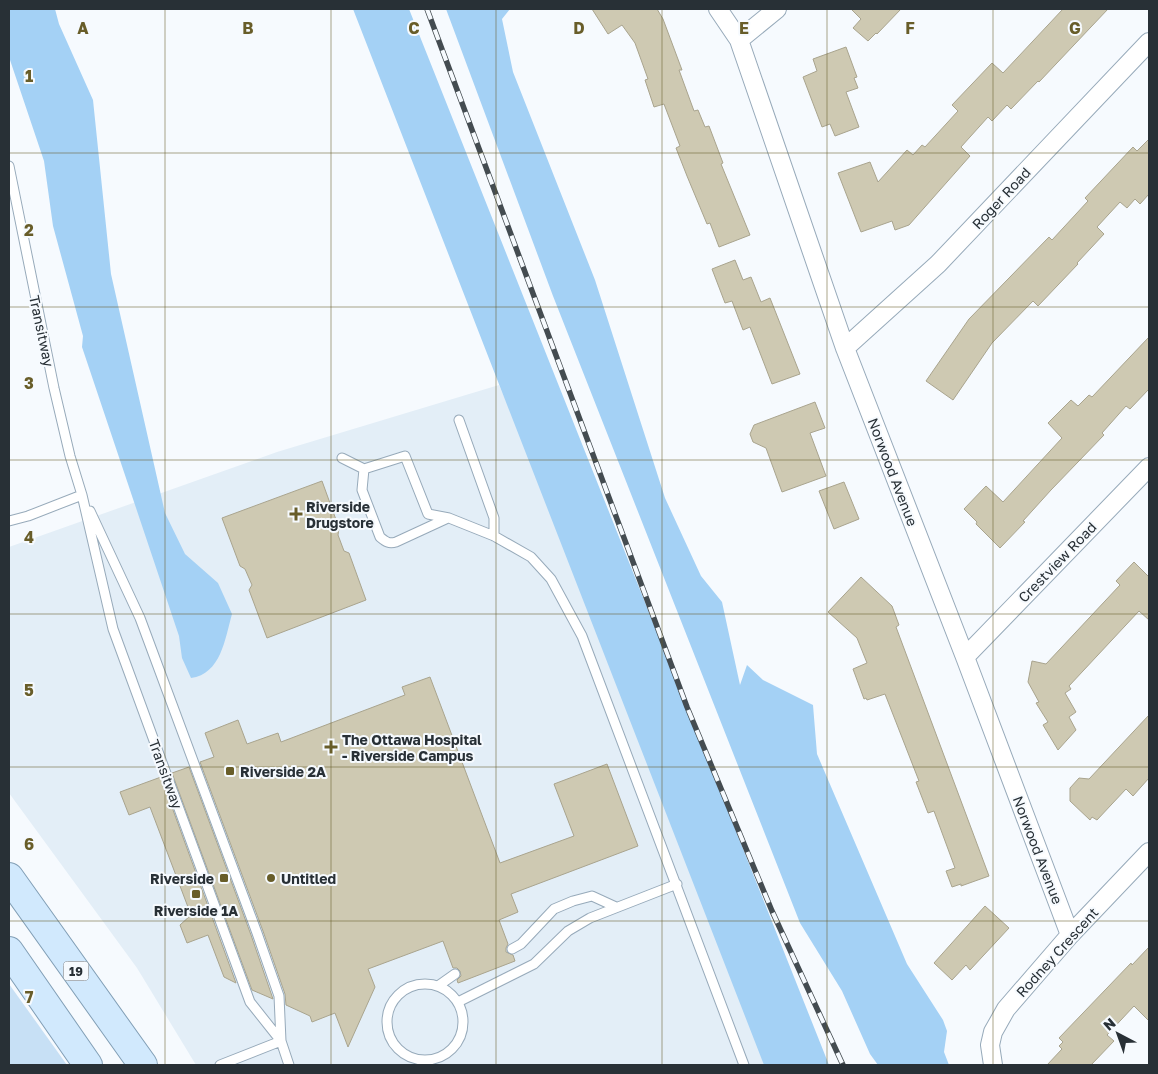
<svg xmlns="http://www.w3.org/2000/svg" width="1158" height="1074" font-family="'Golos Text',sans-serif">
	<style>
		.built { fill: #e3eef7 }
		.green { fill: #c7e0f5 }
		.forest { fill: #a4d1f5 }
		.building { fill: #cec9b2; stroke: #a9a48e }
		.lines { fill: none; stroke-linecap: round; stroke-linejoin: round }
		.lane-casing { stroke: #97aaba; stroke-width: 11 }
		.street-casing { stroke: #97aaba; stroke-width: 20 }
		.primary-casing { stroke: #829fb6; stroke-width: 30 }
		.lane { stroke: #fff; stroke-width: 9 }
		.street { stroke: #fff; stroke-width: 18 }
		.primary { stroke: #d1e9fd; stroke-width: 28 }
		.rail-casing { stroke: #444c51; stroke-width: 5.5 }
		.rail { stroke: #f6fafe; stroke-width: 4; stroke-dasharray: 11; stroke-linecap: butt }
		.grid { fill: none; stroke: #685d29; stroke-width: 1; stroke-opacity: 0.55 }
		.poi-dot { fill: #685d29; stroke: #f6fafe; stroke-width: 2 }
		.labels { text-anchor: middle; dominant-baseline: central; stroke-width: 4; stroke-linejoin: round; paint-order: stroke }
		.shield { fill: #f6fafe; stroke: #666d72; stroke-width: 1 }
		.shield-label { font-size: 12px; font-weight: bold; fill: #283036 }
		.street-label { font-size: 14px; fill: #283036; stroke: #f6fafe }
		.poi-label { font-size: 14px; font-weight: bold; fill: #283036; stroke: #f6fafe; text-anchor: start }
		.grid-label { font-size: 16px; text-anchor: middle; font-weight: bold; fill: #685d29; stroke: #f6fafe; stroke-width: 4; stroke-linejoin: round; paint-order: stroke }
	</style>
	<rect width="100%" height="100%" fill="#f6fafe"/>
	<path class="built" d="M499 385 635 701 773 1065H196L137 968 9 793V547L277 452Z"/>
	<path class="green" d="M9 984 67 1065H9Z"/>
	<path class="forest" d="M9 9H55L59 24 93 100 111 274 165 513 185 554 218 583 232 614C225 639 221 674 191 678L182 658 179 636 82 347 83 336 53 226 44 161 9 57Z
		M353 9H409L829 1065H764Z
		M446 9H510L502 19 513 72 595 280 665 498 701 576 722 602 740 685 747 665 763 680 813 705 817 754 907 964 943 1020 947 1031 944 1052 949 1065H878L870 1054 842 991 800 923 553 296Z"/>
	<path class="building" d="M592 9H657L663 19 682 70H679L694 111 698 110 705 127 709 126 723 163 721 164 750 235 719 247 710 223 707 224 687 176 676 148 680 146 664 104 654 107 645 80 648 79 635 43 622 25 608 34Z
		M851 9H901L877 34 876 33 868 41 853 28 861 19Z
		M1063 9H1108L1039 82 1038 81 1011 109 1007 105 992 121 988 117 961 147 970 156 909 225 895 230 892 221 861 232 838 173 870 162 878 182 907 150 913 155 922 145 925 147 958 111 952 105 992 63 1003 73Z
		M846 47 857 77 854 78 858 88 846 92 859 127 835 136 830 124 822 127 803 77 817 71 813 59Z
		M1149 139V194L1140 204 1135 199 1127 208 1120 202 1097 227 1104 234 1077 263 1078 264 1038 306 1033 301 992 343 953 400 926 381 969 319 1049 237 1052 240 1088 201 1085 198 1133 147 1137 151Z
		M735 260 743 280 751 277 761 302 770 298 800 374 772 384 750 327 743 330 732 301 725 303 712 269Z
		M1149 337V389L1130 409 1126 406 1102 433 1104 435 1051 490 1023 521 1025 522 1000 548 976 524 977 522 964 509 986 486 1003 502 1062 438 1048 423 1071 400 1078 406 1089 395 1092 397Z
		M815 402 825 428 810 433 826 476 782 492 766 448 753 442 750 434 754 425Z
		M322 481 339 528 338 535 344 551 349 553 366 600 267 638 249 590 252 585 245 569 240 566 222 518Z
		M844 482 859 519 834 529 819 491Z
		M1134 562 1149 577V620L1139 611 1069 686 1071 689 1065 693 1076 712 1069 717 1076 730 1058 750 1043 725 1048 722 1036 703 1039 702 1028 682 1032 661 1046 664 1120 585 1116 581Z
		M861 577 892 606 899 625 896 627 989 876 961 886V884L952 887 946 871 955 868 934 811 928 813 916 782 919 781 885 694 867 700 866 698 864 699 853 669 867 663 857 638 828 612Z
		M430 677 500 863 574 836 554 784 607 764 638 846 511 894 518 912 499 920 508 944 506 948V952L513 955 515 961 458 983 457 980 461 976 460 971 457 968H453L443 941 368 969 375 987 348 1047 335 1013 312 1022 310 1016 286 1005 285 994 263 931 200 762 214 757 205 733 238 720 247 744 278 733 281 742 405 695 402 687Z
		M1149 715V778L1133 796 1126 789 1097 820 1092 817 1090 820 1070 801V788L1079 778 1089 779Z
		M189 767 251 935 273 999 252 990 172 773Z
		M161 777 236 983 224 977 208 935 187 943 180 925 191 915 150 807 129 815 120 792Z
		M985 906 1009 928 970 970 966 965 952 980 934 963Z
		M1149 947V1021L1134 1006 1107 1035 1114 1041 1091 1065H1047L1062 1049 1059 1046 1063 1042 1059 1038 1131 963 1132 965Z"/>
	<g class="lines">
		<defs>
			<path id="lane" d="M9 166 54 388 70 456 82 495 113 629 250 1002 281 1041
				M459 420 494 518V536
				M342 458 364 469 405 456 428 514 449 518 494 536 531 557 551 579 582 636 744 1065
				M364 469 362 490 380 537C386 542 389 544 396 542L448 518
				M90 511 140 618 257 933 279 996 281 1041 289 1065
				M9 521 28 516 82 495
				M512 949 521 944 554 909 573 901 592 896 616 907
				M387 1022a38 38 0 1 1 76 0a38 38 0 1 1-76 0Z
				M438 986 455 974
				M458 1002 534 964 568 931 590 918 677 884
				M220 1065 281 1041"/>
			<path id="street" d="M718 9 739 40 845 348 965 657 1070 935
				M739 40 777 9
				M845 348 938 264 1149 42
				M965 657 1149 467
				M993 1065 990 1045 993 1032 1006 1009 1070 935 1149 852"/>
			<path id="primary" d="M9 877 143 1065
				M9 951 88 1065"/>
		</defs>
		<use href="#lane" class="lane-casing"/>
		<use href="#street" class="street-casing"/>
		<use href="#primary" class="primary-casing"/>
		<use href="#lane" class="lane"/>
		<use href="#street" class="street"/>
		<use href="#primary" class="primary"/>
		<defs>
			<path id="rail" d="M427 9 687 707 772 911 843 1065"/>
		</defs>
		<use href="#rail" class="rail-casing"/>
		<use href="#rail" class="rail"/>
	</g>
	<path class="grid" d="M165 9V1065M331 9V1065M496 9V1065M662 9V1065M827 9V1065M993 9V1065M9 153H1149M9 307H1149M9 460H1149M9 614H1149M9 767H1149M9 921H1149"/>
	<g class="poi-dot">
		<path d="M293.5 506.5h5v5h5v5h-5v5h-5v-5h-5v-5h5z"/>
		<path d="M328.5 739.5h5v5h5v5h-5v5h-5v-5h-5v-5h5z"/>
		<rect x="225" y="766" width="10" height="10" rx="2.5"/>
		<rect x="219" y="873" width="10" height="10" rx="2.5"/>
		<circle cx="271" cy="878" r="5"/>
		<rect x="191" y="889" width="10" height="10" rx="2.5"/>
	</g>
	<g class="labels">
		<rect class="shield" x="63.5" y="961.5" width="25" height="19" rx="4"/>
		<g class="shield-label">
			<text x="76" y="971">19</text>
		</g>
		<g class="street-label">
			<text transform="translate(1001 198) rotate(-47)">Roger Road</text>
			<text transform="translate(42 331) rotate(78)">Transitway</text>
			<text transform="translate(893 472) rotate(69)">Norwood Avenue</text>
			<text transform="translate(1057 562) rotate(-46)">Crestview Road</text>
			<text transform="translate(166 774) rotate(70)">Transitway</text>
			<text transform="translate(1038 850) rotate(69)">Norwood Avenue</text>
			<text transform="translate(1057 952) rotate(-48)">Rodney Crescent</text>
		</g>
		<g class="poi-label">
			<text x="306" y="506">Riverside<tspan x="306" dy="16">Drugstore</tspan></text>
			<text x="342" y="739">The Ottawa Hospital<tspan x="342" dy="16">- Riverside Campus</tspan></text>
			<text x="240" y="771">Riverside 2A</text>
			<text x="214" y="878" text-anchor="end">Riverside</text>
			<text x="281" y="878">Untitled</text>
			<text x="196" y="910" text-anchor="middle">Riverside 1A</text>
		</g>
	</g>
	<g class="grid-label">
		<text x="83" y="34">A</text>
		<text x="248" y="34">B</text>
		<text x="414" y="34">C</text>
		<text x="579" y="34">D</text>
		<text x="744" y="34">E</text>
		<text x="910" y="34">F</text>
		<text x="1075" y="34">G</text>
		<text x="29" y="82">1</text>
		<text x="29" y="236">2</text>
		<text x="29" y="389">3</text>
		<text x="29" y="543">4</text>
		<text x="29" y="696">5</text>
		<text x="29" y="850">6</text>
		<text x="29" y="1003">7</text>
	</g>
	<rect width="1158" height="1074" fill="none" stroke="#283036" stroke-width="20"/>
	<g transform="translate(1118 1034) rotate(319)" stroke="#f6fafe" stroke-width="4" paint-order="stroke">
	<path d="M0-4L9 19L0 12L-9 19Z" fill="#283036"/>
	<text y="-8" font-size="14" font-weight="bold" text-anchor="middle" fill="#283036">N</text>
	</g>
</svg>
